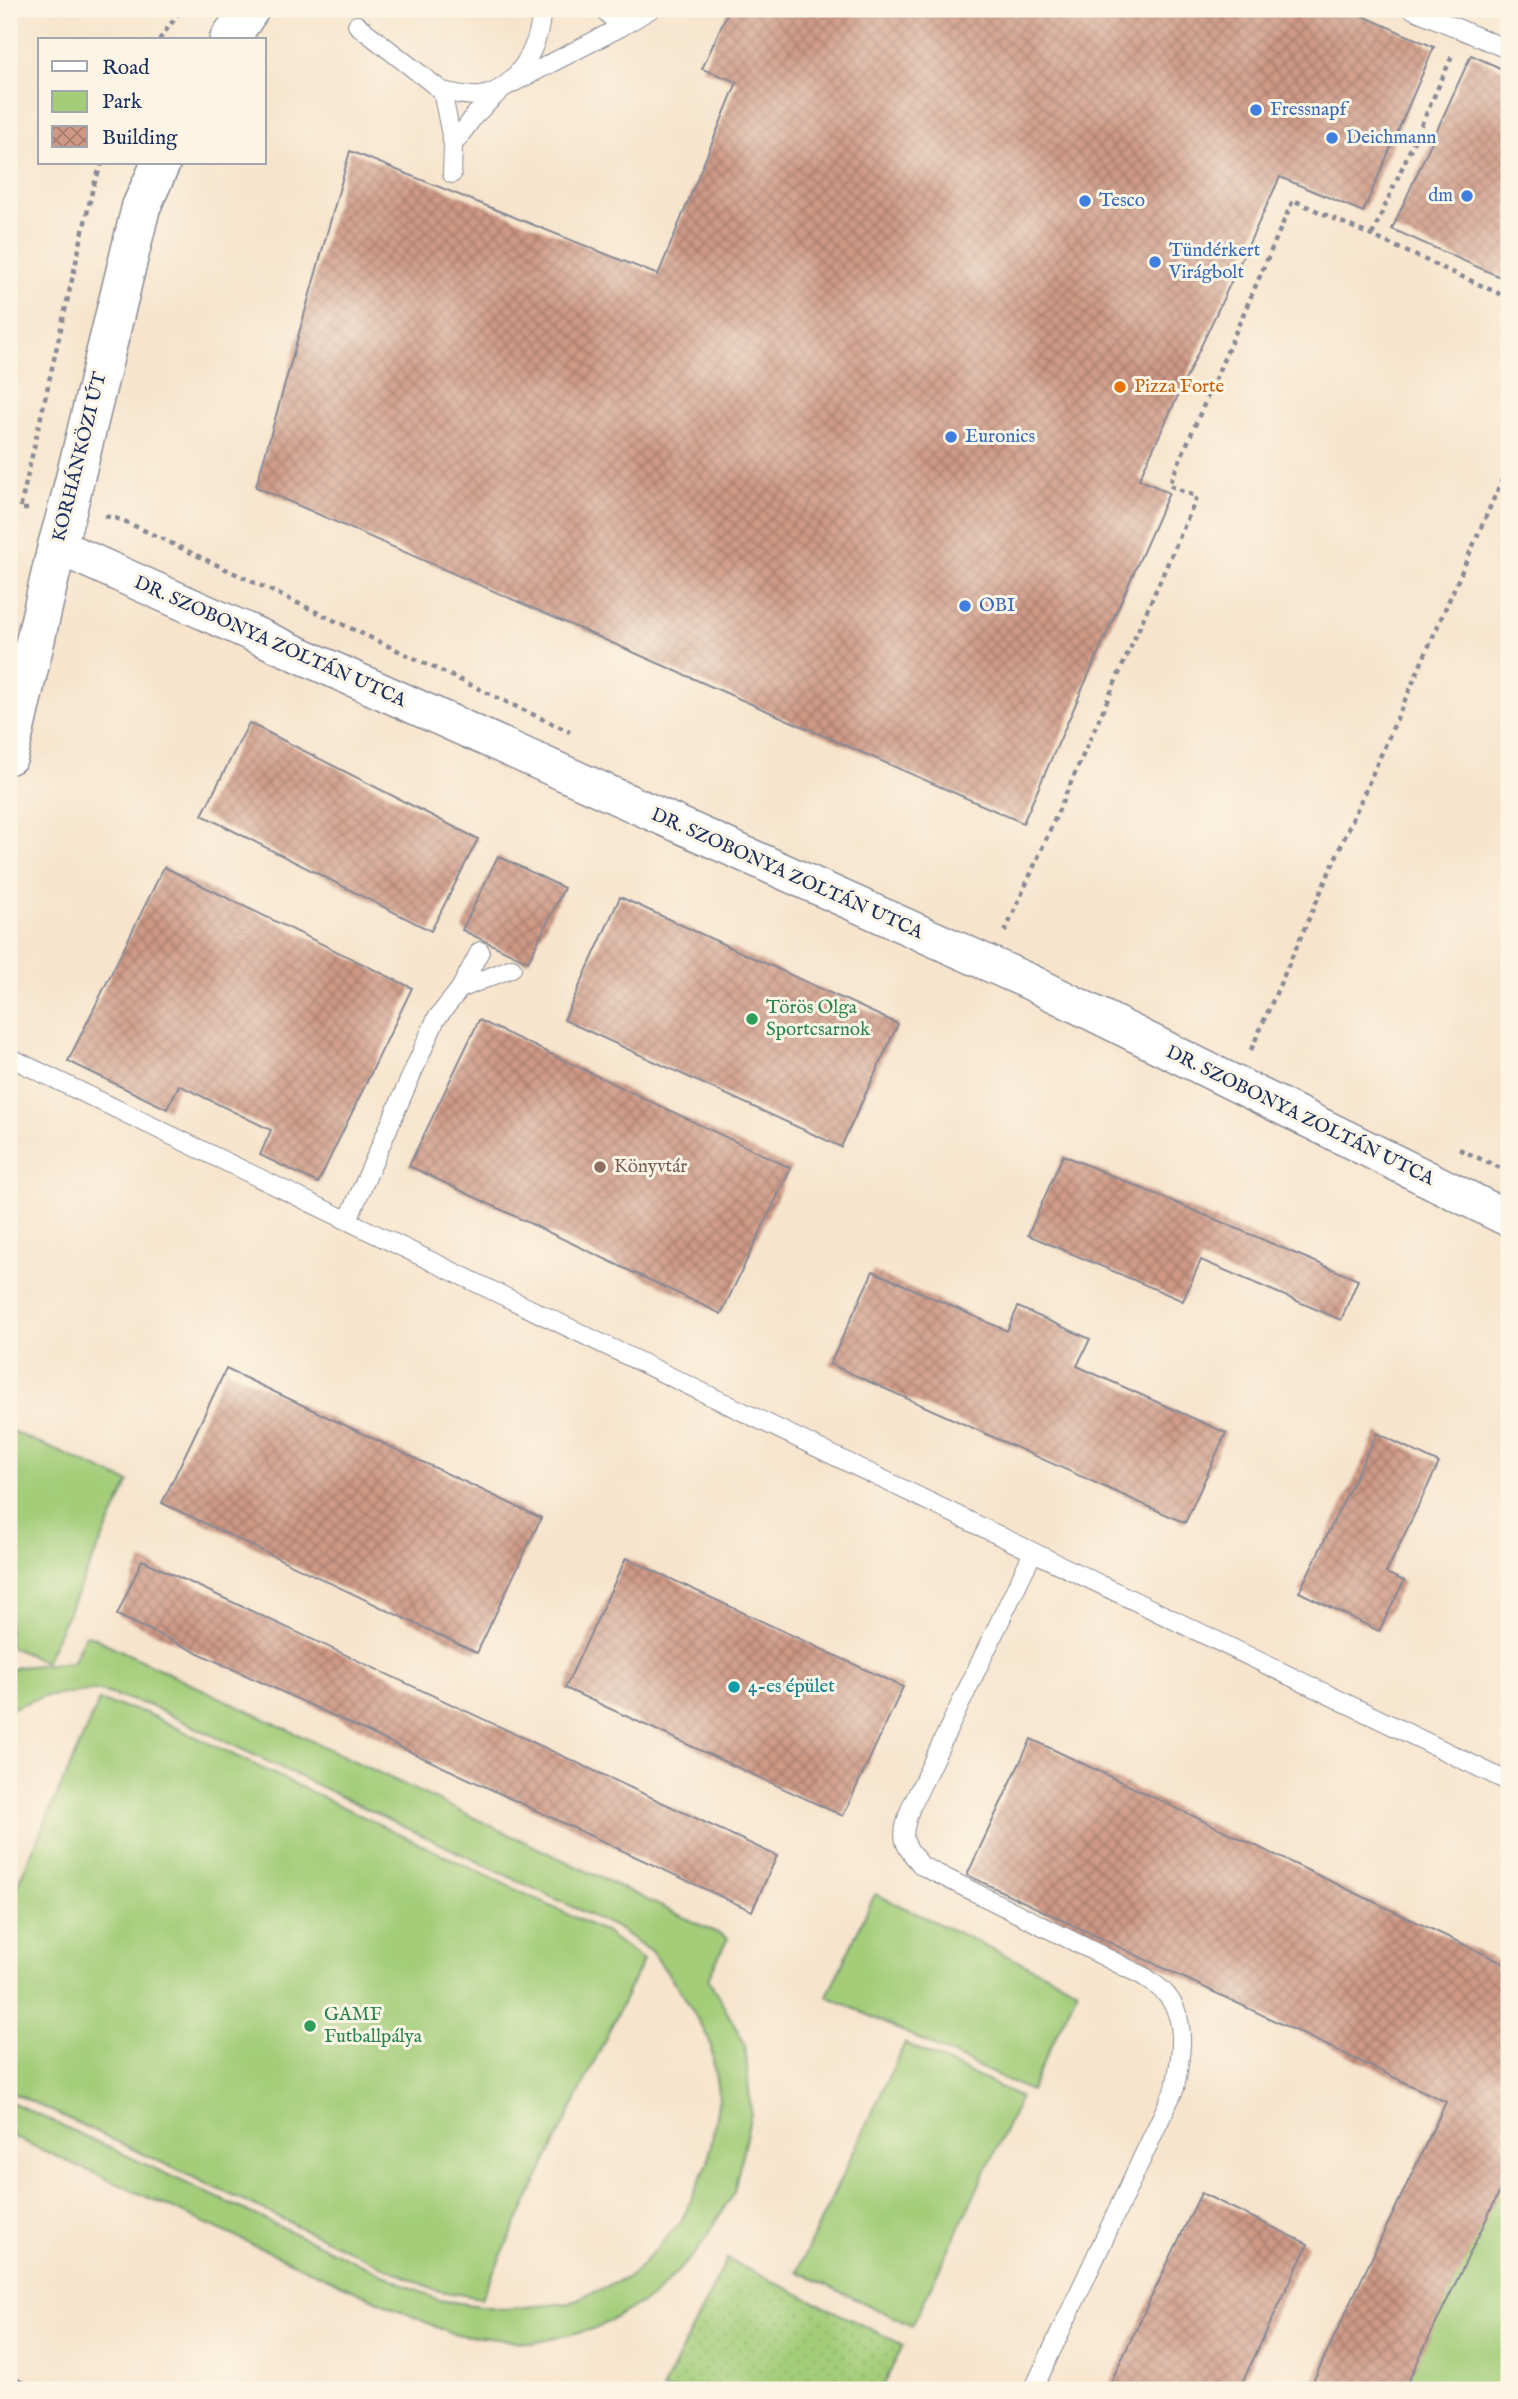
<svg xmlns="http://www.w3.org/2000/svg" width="1518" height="2399" font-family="'IM FELL English',serif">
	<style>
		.grass { fill: url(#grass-dots); stroke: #5f7e6c; stroke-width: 2 }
		.park { fill: #a3cd79; stroke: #5f7e6c; stroke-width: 2 }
		.building { fill: url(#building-cross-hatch) }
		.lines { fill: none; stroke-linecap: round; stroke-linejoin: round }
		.service-casing { stroke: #898a95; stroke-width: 20 }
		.minor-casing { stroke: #898a95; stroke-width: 38 }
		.tertiary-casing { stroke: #898a95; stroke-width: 41 }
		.path { stroke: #898a95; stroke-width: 4.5; stroke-dasharray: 5 5; stroke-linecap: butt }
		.service { stroke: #fff; stroke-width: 18 }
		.minor { stroke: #fff; stroke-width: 35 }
		.tertiary { stroke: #fff; stroke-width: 38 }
		.shop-dot { fill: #3f7fe0; stroke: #fcf5e5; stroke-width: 2.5 }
		.food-dot { fill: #e8710a; stroke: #fcf5e5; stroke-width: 2.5 }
		.leisure-dot { fill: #2e9e5b; stroke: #fcf5e5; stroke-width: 2.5 }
		.education-dot { fill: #8d6e63; stroke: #fcf5e5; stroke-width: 2.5 }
		.culture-dot { fill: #0f9aa8; stroke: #fcf5e5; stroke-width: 2.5 }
		.labels { text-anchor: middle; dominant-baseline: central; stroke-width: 6; stroke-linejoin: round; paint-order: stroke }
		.shop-label { font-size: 19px; fill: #366cbe; stroke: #fcf5e5; text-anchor: start }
		.food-label { font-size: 19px; fill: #c56008; stroke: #fcf5e5; text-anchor: start }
		.street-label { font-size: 19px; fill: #1b2f5e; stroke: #fcf5e5 }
		.leisure-label { font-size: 19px; fill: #27864d; stroke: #fcf5e5; text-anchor: start }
		.education-label { font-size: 19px; fill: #785e54; stroke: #fcf5e5; text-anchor: start }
		.culture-label { font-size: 19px; fill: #0d838f; stroke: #fcf5e5; text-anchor: start }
	</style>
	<defs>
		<pattern id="grass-dots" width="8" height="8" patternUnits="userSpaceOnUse" patternTransform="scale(1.75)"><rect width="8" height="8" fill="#a3cd79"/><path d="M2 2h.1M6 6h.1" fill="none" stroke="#8cb06b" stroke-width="1.8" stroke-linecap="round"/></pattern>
		<pattern id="building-cross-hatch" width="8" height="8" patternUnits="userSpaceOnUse" patternTransform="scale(1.75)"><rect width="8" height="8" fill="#cf9985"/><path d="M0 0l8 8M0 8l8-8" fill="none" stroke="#a77d70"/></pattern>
	</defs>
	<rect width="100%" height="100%" fill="#fcf5e5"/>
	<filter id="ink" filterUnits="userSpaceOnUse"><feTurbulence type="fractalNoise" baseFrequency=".0143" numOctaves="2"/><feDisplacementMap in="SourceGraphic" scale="14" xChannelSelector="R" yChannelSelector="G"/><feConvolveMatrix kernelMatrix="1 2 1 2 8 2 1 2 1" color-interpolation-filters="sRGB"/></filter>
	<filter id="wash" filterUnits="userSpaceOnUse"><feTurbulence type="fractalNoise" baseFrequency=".00686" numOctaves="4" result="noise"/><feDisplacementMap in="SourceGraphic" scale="28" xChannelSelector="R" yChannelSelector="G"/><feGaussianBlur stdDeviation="1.57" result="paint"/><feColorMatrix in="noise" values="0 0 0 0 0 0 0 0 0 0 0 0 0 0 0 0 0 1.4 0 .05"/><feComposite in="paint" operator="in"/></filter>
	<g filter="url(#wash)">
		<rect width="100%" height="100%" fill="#f7e4cc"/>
		<path class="grass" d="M727 2259 903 2345 881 2390H662Z"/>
		<path class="park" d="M9 1430 129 1482 45 1662 9 1646Z
			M86 1634 728 1938 708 1978 745 2044 751 2114 734 2192 698 2250 653 2297 597 2328 533 2343 452 2334 9 2135V2101L438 2300 503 2309 569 2303 631 2276 681 2222 708 2163 719 2098 710 2041 684 1996 653 1953 617 1928 151 1706 96 1690 41 1697 9 1709V1670L18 1667 72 1662Z
			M99 1701 146 1713 605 1932 643 1960 481 2298 434 2290 9 2091V1903Z
			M875 1894 1078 1989 1030 2091 827 1996Z
			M905 2043 1021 2097 912 2326 797 2271Z
			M1509 2088V2390H1394L1454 2200Z"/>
		<g id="blocks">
			<path class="building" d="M729 9H1347L1434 47 1363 212 1280 177 1139 479 1169 493 1023 823 256 487 350 151 658 275 737 82 702 69Z
				M1471 55 1509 72V281L1392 229Z
				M249 723 478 839 431 931 202 815Z
				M498 856 564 888 528 962 462 930Z
				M164 867 412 988 318 1183 260 1155 271 1130 179 1085 167 1109 68 1061Z
				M620 897 898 1024 841 1147 564 1020Z
				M479 1020 791 1168 721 1314 409 1166Z
				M1063 1155 1358 1280 1341 1320 1201 1260 1183 1301 1028 1235Z
				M873 1271 1007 1331 1018 1307 1090 1339 1077 1366 1226 1433 1185 1523 830 1364Z
				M226 1369 541 1518 477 1653 162 1503Z
				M1377 1433 1439 1463 1386 1573 1404 1581 1379 1631 1299 1592Z
				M626 1558 903 1687 843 1816 565 1688Z
				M142 1560 777 1856 752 1911 117 1615Z
				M1031 1739 1509 1966V2172L1404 2390H1309L1446 2102 967 1875Z
				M1201 2193 1308 2244 1240 2387 1247 2390H1107Z
				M9 2375 41 2390H9Z"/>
		</g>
	</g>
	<g filter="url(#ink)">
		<use href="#blocks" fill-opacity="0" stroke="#898a95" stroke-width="2"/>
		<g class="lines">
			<defs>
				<path id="service" d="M603 9 621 27
					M1412 9 1509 50
					M357 25 442 91 453 145 452 174
					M442 91C453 93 468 97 480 96 517 90 542 44 541 9
					M453 145 475 115 503 88 621 27 651 9
					M460 989 512 968
					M9 1057 1509 1782
					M348 1220 436 1019 460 989 480 951
					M1033 2390 1175 2088C1181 2057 1189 2016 1163 1991 1158 1986 1151 1982 1145 1977L922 1866C901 1842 900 1838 911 1807L1033 1552"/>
				<path id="minor" d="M57 546 1030 982 1509 1219"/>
				<path id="tertiary" d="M229 40 250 9
					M9 755 57 546 68 507 141 207 161 163"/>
			</defs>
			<use href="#service" class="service-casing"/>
			<use href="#minor" class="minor-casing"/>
			<use href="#tertiary" class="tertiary-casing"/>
			<path class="path" d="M159 40 182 9
				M1372 235 1453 54
				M28 509H20L93 187 102 163
				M105 516 122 520 570 732
				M1005 932 1197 497 1169 485 1293 200 1509 298
				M1251 1050 1509 464
				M1459 1149 1509 1172"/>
			<use href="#service" class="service"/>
			<use href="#minor" class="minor"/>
			<use href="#tertiary" class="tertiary"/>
		</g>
	</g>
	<g class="shop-dot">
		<circle cx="1256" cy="110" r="7"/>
		<circle cx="1332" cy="138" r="7"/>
		<circle cx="1467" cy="196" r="7"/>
		<circle cx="1085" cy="201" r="7"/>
		<circle cx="1155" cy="262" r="7"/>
		<circle cx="951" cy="437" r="7"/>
		<circle cx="965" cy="606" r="7"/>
	</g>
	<circle class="food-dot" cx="1120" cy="387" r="7"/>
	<g class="leisure-dot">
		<circle cx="752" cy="1019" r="7"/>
		<circle cx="310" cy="2026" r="7"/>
	</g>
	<circle class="education-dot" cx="600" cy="1167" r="7"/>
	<circle class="culture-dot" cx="734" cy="1687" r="7"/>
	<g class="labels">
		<g class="shop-label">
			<text x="1270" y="110">Fressnapf</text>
			<text x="1346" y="138">Deichmann</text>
			<text x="1453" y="196" text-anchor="end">dm</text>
			<text x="1099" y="201">Tesco</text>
			<text x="1169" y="251">Tündérkert<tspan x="1169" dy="22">Virágbolt</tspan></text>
			<text x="965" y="437">Euronics</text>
			<text x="979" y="606">OBI</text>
		</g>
		<g class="food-label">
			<text x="1134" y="387">Pizza Forte</text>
		</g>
		<g class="street-label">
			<text transform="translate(80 457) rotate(-76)">KORHÁNKÖZI ÚT</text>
			<text transform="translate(270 642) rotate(24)">DR. SZOBONYA ZOLTÁN UTCA</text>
			<text transform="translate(787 874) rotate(24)">DR. SZOBONYA ZOLTÁN UTCA</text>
			<text transform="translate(1300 1116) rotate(26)">DR. SZOBONYA ZOLTÁN UTCA</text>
		</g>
		<g class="leisure-label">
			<text x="766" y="1008">Törös Olga<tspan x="766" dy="22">Sportcsarnok</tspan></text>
			<text x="324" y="2015">GAMF<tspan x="324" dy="22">Futballpálya</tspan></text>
		</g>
		<g class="education-label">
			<text x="614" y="1167">Könyvtár</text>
		</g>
		<g class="culture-label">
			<text x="748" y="1687">4-es épület</text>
		</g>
	</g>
	<rect width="1518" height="2399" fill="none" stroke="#fcf5e5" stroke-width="35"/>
	<rect x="38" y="38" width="228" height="126" fill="#fcf5e5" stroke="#a2a6af" stroke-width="2"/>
	<rect x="52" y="61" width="35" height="10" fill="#ffffff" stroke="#a2a6af" stroke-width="2"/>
	<text x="102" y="74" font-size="21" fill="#1b2f5e">Road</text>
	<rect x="52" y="91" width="35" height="21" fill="#a3cd79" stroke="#a2a6af" stroke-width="2"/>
	<text x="102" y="108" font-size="21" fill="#1b2f5e">Park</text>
	<rect x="52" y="126" width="35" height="21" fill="url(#building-cross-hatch)" stroke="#a2a6af" stroke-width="2"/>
	<text x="102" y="144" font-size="21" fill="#1b2f5e">Building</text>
</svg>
